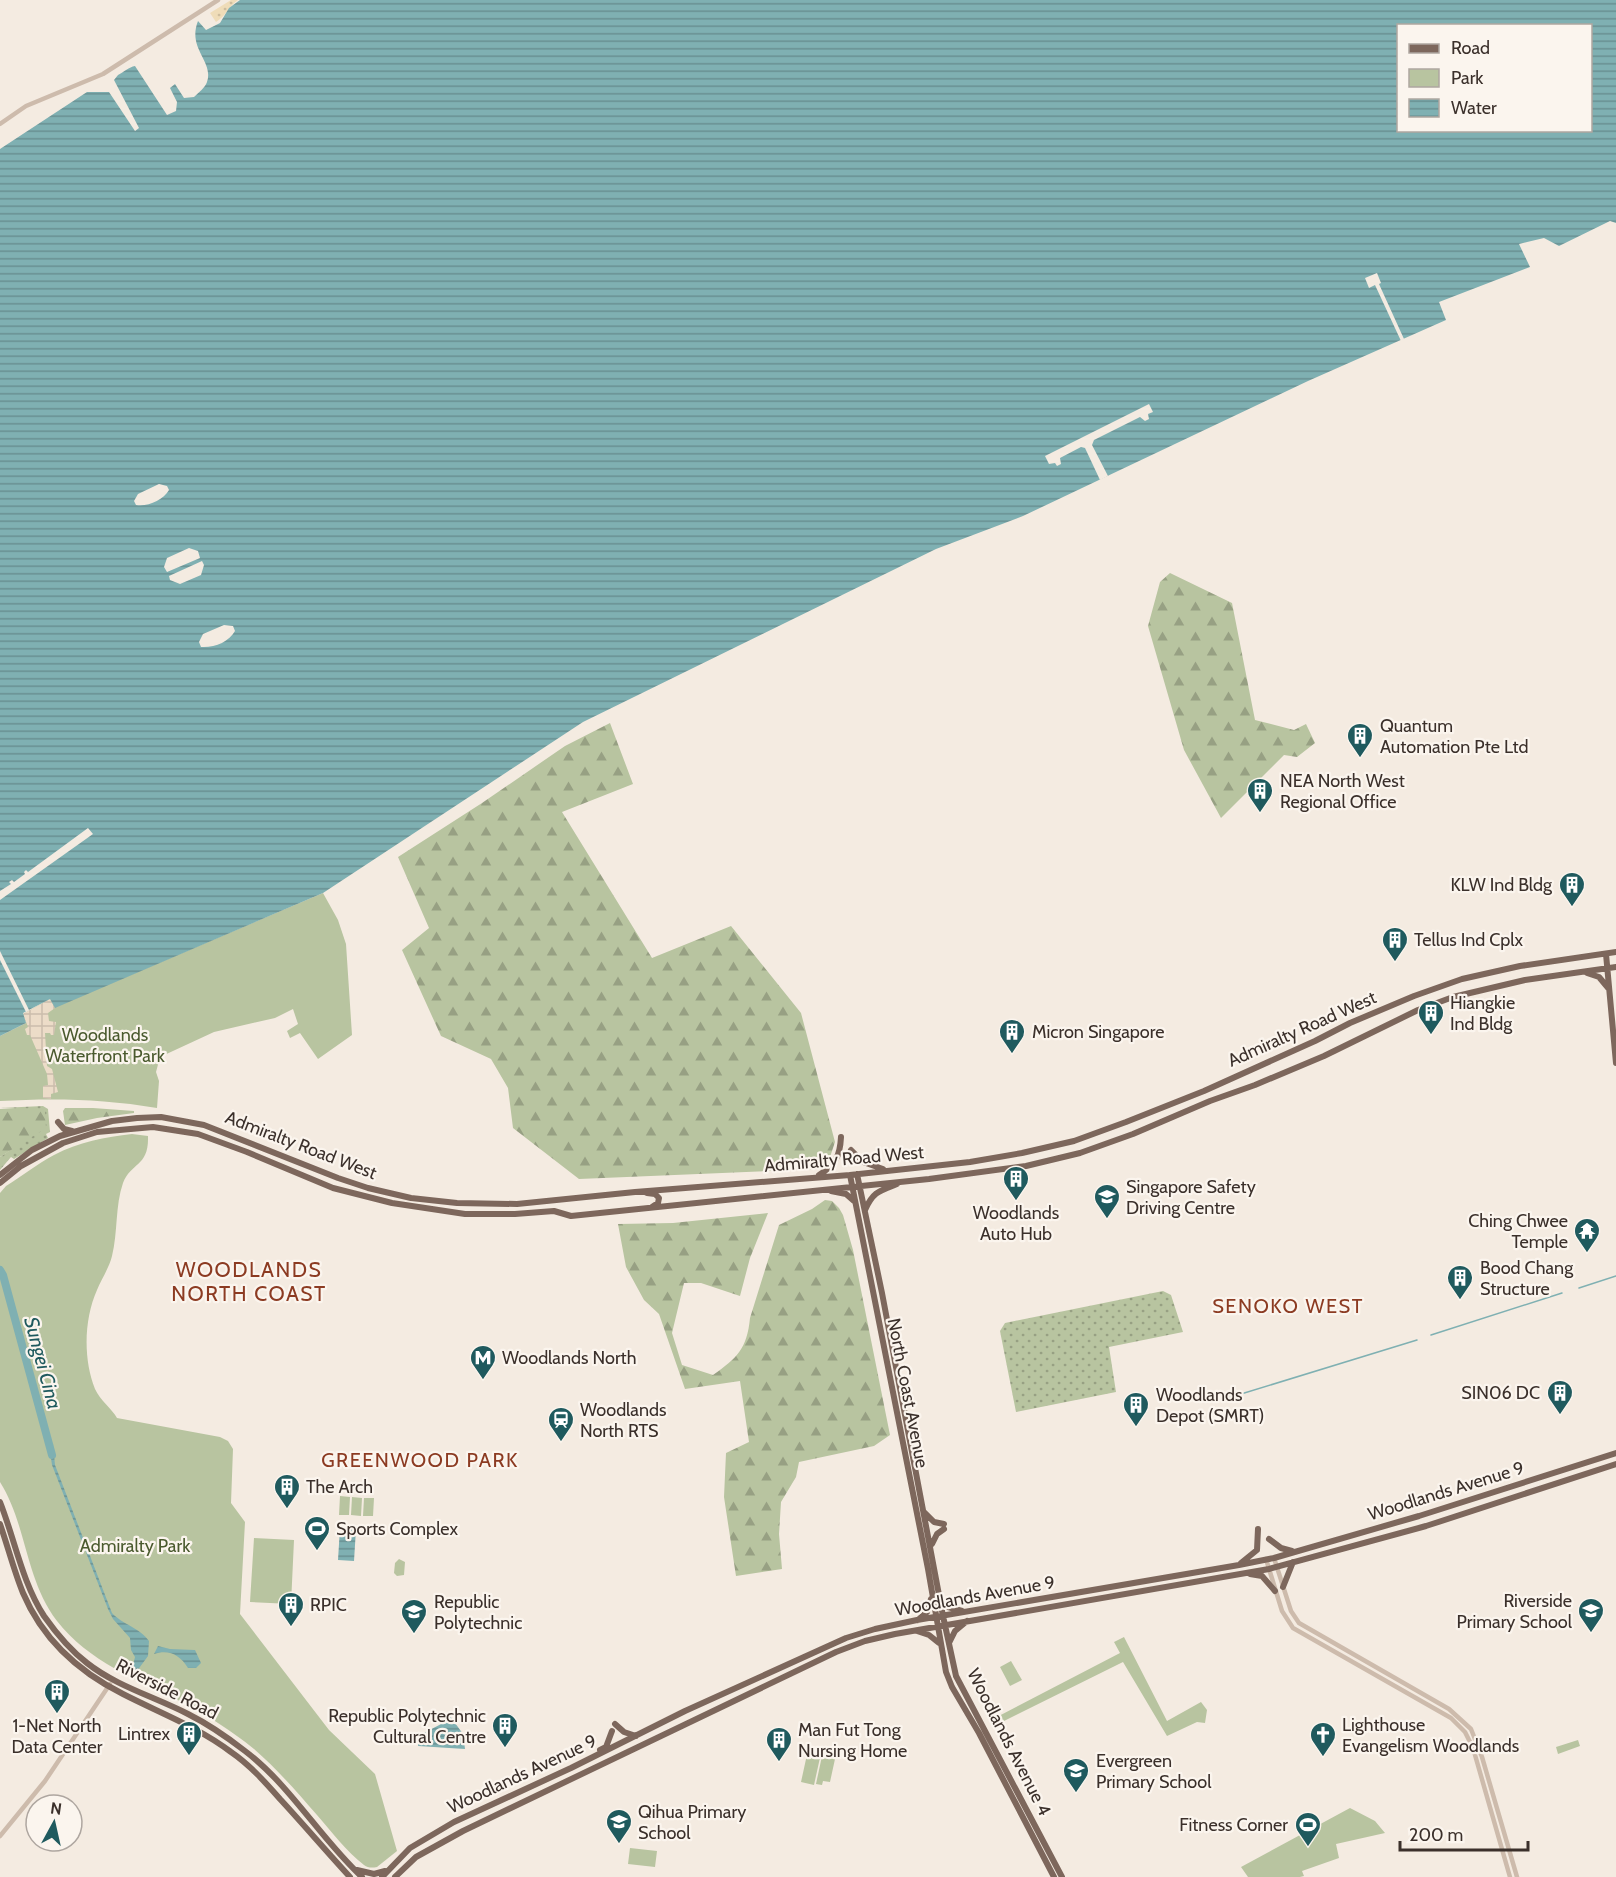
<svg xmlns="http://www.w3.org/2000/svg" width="1616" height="1877" font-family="Cabin,sans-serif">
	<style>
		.grass { fill: url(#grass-dots) }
		.forest { fill: url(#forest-firs) }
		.sand { fill: url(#sand-dots) }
		.green { fill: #b8c4a0 }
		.plaza { fill: url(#plaza-grid) }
		.water { fill: url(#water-rules); fill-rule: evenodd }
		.pier { fill: #f4ebe1 }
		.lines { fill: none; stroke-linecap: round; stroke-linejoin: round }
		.stream { stroke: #7fb0b2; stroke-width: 1.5 }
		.river { stroke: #7fb0b2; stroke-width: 8 }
		.minor { stroke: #cdbbac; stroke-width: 4.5 }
		.major { stroke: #7d675c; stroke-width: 6 }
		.labels { text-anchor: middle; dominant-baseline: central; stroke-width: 4.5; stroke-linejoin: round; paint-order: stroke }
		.poi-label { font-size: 18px; fill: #3b302b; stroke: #fbf5ee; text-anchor: start }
		.street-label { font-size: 18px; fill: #3b302b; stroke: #fbf5ee }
		.park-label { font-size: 18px; fill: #4a5a2e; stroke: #fbf5ee }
		.neighbourhood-label { font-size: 20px; letter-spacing: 1.5px; fill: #8c3b22; stroke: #fbf5ee }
		.water-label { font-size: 20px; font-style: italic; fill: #1f5a5e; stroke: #fbf5ee }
		.quarter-label { font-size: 21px; letter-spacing: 1.5px; fill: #8c3b22; stroke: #fbf5ee }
	</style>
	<defs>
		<pattern id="grass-dots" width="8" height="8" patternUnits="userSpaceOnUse" patternTransform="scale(1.5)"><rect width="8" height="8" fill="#b8c4a0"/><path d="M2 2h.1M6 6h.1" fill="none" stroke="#97a083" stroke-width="1.8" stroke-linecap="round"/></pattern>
		<pattern id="forest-firs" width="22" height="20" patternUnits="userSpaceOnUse" patternTransform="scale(1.5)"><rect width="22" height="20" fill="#b8c4a0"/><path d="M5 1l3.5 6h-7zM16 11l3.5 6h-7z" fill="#97a083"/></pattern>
		<pattern id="sand-dots" width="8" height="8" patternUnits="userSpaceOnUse" patternTransform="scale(1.5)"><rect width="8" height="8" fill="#efdcb8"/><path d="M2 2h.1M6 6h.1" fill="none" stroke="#cebd9e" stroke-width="1.8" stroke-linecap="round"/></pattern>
		<pattern id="plaza-grid" width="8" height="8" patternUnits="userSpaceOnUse" patternTransform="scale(1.5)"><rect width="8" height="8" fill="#ecdcc8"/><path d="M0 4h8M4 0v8" fill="none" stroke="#cbbdac"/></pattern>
		<pattern id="water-rules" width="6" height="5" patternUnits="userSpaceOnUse" patternTransform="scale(1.5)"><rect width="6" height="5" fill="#7fb0b2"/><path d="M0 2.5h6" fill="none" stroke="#699091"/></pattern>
	</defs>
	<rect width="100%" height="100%" fill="#f4ebe1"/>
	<path class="grass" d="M43 1106 48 1109 50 1132 46 1134 48 1138 14 1159 11 1157 0 1170V1157L12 1149 45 1111 0 1108Z
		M1163 1291 1171 1295 1183 1332 1109 1347 1116 1392 1016 1412 1000 1331 1005 1323Z"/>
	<path class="forest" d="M1170 573 1232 603 1255 720 1294 730 1306 724 1315 743 1297 757 1284 755 1221 818 1184 750 1148 626 1160 582Z
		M610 723 633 784 562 812 652 958 731 926 801 1013 835 1142 829 1160 818 1169 579 1179 513 1128 508 1088 491 1059 441 1036 402 950 429 928 398 857 482 803 565 746Z
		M65 1108H93L134 1111V1113L97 1118 65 1125 63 1111Z
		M0 1109H42L45 1111 46 1128 0 1157Z
		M825 1200 832 1201 839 1208 843 1215 853 1250 890 1435 874 1446 799 1462 796 1477 781 1502 779 1534 782 1569 736 1576 724 1497 726 1453 749 1442 740 1381 685 1389 659 1314 644 1300 626 1267 618 1224 673 1223 768 1213 750 1258 740 1296 701 1283H684L672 1333 682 1365 713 1375C737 1358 747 1349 750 1318L779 1225 812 1209Z"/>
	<path class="sand" d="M231 0H238C229 6 225 17 216 22L210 13Z"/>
	<path class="green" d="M323 893 338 920 346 944 352 1035 318 1059 300 1033 290 1038 287 1031 298 1024 293 1009 275 1018 214 1032 160 1057 156 1072 159 1081 157 1108C104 1099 54 1098 0 1101V1036L26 1023 23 1014 50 999 55 1007Z
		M132 1134 148 1136C149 1167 131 1162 123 1183 115 1206 118 1232 112 1256 109 1268 102 1278 97 1290 84 1319 83 1359 95 1389 100 1400 112 1409 117 1418L220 1437 228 1441 233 1449 231 1503 245 1522 240 1614 329 1730 375 1774 397 1851 377 1867C372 1868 368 1868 364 1865 347 1852 331 1831 317 1815 297 1792 277 1769 254 1749 232 1731 207 1715 182 1702 137 1680 88 1661 57 1621 25 1579 27 1525 0 1482V1193L6 1186C22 1176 37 1164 54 1155 78 1142 106 1137 132 1134Z
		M340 1496 350 1497 349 1515H339Z
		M352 1497 362 1498 361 1516 351 1515Z
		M364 1498H374L373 1516H363Z
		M254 1538 294 1540 291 1604 250 1602Z
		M399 1559 405 1562 404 1575 397 1576 394 1573 395 1563Z
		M1124 1637 1167 1721 1201 1702 1207 1710 1205 1723 1197 1722 1167 1736 1123 1662 998 1724 995 1718 1120 1653 1114 1642Z
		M1011 1661 1022 1680 1010 1686 1000 1667Z
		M1578 1740 1580 1746 1558 1754 1556 1747Z
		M808 1750 821 1753 814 1785 801 1782Z
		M822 1756 835 1759 830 1782 823 1781 822 1785 816 1784Z
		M1350 1808 1375 1821 1385 1833 1336 1844 1339 1858 1302 1871 1304 1876 1300 1877H1248L1241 1867Z
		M630 1848 657 1851 655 1867 628 1864Z"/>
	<path class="plaza" d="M50 999 55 1008 48 1013 49 1021 56 1022 54 1035H51L50 1033H45L47 1066 52 1069 58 1092 51 1094V1099L43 1098V1086L48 1085 47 1074 30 1035H27L25 1029 28 1027 23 1014Z"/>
	<path class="water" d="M240 0H1616V223L1610 221 1559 246 1544 238 1519 244 1530 267 1439 302 1446 320 1308 381 1023 516 936 549 583 722 323 893 55 1008 50 999 23 1013 26 1023 0 1036V149L87 92H109L135 131 139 128 114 80 118 75C124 72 129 67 135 66L167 115 176 111 177 102 170 88 175 84 184 98 194 97C198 93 205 88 207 82 214 61 187 49 198 21L206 30 220 23 229 8ZM1398 26H1590V130H1398ZM159 484 167 486 169 490C163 500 148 507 136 505L134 501 138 494ZM189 548 198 551 200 558 167 572 164 567 167 558ZM202 561 204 565 201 575 180 584 170 580 169 576ZM224 625 233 626 235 631C229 642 214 648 201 647L199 642 203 634Z
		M53 1444 55 1465 112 1613C123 1625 139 1627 149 1641L148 1656 137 1671 132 1669 135 1657 131 1650 130 1638 113 1619 108 1609 52 1465 49 1445Z
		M340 1528 356 1529 354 1561 338 1560Z
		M158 1646 170 1649 195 1650 201 1663 196 1668H188C180 1655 169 1649 154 1654Z
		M450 1716 463 1734 465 1749 418 1746 420 1735 445 1722Z"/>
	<path class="pier" d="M1377 273 1381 283 1379 284 1404 339 1401 341 1375 285 1369 288 1365 278Z
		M1149 404 1153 412 1148 414 1149 419 1145 421 1140 417 1094 440 1092 445 1108 476 1100 480 1085 448 1081 447 1060 458 1061 464 1057 466 1055 463 1049 464 1045 456Z
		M88 828 93 834 0 900V891L11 884 9 882 12 880 14 882 25 874 24 872 26 870 28 872Z
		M0 951 29 1010 26 1012 0 960Z"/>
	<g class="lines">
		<path class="stream" d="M1579 1288 1616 1276
			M1431 1335 1562 1293
			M1228 1398 1417 1340"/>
		<path class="river" d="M0 1270 3 1275 52 1455"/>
		<path class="minor" d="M0 124 26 106 103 74 218 0
			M1274 1558 1291 1611 1299 1623 1449 1709 1471 1729 1482 1757 1517 1877
			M1266 1559 1282 1611 1293 1628 1451 1718 1465 1732 1473 1748 1510 1877
			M0 1836 45 1781 110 1684"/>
		<path class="major" d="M1606 954 1616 1063
			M1587 973 1599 977 1609 989
			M58 1122 64 1129 72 1131
			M851 1150 863 1162 883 1169
			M857 1174 882 1293 943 1616 956 1676 1062 1877
			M0 1175 32 1150 60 1136 112 1121 137 1118 161 1117 204 1125 338 1178 368 1188 411 1198 457 1203 517 1204 635 1192 850 1175 970 1162 1022 1153 1074 1141 1126 1122 1204 1091 1315 1041 1350 1023 1414 996 1462 979 1520 966 1616 952
			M819 1175C835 1165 840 1157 841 1137
			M850 1175 928 1569 946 1672 952 1687 979 1733 1054 1877
			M0 1183 21 1166 63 1143 97 1132 153 1127 198 1134 247 1152 333 1188 392 1203 465 1214H515L554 1211 571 1216 929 1179 1026 1166 1080 1153 1133 1134 1210 1101 1255 1085 1324 1056 1418 1010 1453 997 1525 980 1616 967
			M831 1191 846 1194 854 1201
			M647 1193 655 1194 659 1198 658 1203 652 1207
			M865 1210C873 1192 879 1191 897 1184
			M0 1502C15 1540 22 1582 44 1616 56 1633 70 1650 87 1663 116 1686 155 1697 188 1714 208 1724 227 1737 245 1751 291 1786 320 1838 362 1877
			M925 1513 934 1522 944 1524
			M0 1524C8 1547 14 1571 23 1593 43 1640 79 1672 123 1694 160 1713 198 1727 231 1752 250 1765 265 1782 280 1799 304 1825 326 1851 350 1877
			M1269 1539 1281 1548 1292 1551
			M932 1544 937 1534 944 1529
			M1241 1563 1257 1550 1258 1529
			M1250 1574 1262 1576 1275 1591
			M1283 1587 1293 1562
			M941 1599 948 1607 962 1611
			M918 1620 927 1612 931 1599
			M917 1631 929 1635 939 1643
			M949 1643 955 1631 967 1621
			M615 1724 624 1732 636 1736
			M600 1750 606 1747 612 1731
			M357 1870 374 1874 385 1871
			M382 1877 410 1848 454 1822 571 1768 685 1711 846 1638 875 1629 917 1620 1239 1565 1274 1558 1419 1516 1616 1453
			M395 1877 416 1857 463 1831 836 1652 865 1641 895 1634 1269 1569 1426 1526 1616 1464"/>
	</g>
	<defs>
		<symbol id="building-pin" viewBox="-11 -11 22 30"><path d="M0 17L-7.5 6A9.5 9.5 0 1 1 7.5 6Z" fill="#1f5a5e" stroke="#fbf5ee"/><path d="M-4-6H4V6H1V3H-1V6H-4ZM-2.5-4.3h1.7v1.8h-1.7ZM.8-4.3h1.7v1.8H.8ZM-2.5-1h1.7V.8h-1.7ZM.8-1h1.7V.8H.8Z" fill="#fff"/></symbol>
		<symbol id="school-pin" viewBox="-11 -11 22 30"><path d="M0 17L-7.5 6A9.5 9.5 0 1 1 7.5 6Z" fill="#1f5a5e" stroke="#fbf5ee"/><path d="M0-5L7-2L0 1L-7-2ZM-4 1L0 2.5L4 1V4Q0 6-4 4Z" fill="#fff"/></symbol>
		<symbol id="temple-pin" viewBox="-11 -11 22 30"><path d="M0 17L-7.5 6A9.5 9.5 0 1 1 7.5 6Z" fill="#1f5a5e" stroke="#fbf5ee"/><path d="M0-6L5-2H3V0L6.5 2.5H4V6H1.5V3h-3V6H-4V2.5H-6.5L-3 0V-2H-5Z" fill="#fff"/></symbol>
		<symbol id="metro-pin" viewBox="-11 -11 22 30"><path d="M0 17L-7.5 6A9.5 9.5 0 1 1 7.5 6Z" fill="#1f5a5e" stroke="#fbf5ee"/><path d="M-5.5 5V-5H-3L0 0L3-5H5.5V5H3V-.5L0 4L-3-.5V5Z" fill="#fff"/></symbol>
		<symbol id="station-pin" viewBox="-11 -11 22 30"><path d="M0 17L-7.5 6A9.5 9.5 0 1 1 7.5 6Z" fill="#1f5a5e" stroke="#fbf5ee"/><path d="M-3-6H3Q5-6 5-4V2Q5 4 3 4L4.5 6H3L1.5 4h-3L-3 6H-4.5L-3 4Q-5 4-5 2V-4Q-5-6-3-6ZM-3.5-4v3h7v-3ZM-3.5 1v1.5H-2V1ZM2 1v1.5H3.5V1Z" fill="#fff"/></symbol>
		<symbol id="stadium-pin" viewBox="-11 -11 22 30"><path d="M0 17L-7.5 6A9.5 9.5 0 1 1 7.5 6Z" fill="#1f5a5e" stroke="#fbf5ee"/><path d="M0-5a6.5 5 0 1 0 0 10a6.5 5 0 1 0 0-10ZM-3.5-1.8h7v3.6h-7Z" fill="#fff"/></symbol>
		<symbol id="university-pin" viewBox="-11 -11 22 30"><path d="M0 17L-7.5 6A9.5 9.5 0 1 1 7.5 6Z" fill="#1f5a5e" stroke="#fbf5ee"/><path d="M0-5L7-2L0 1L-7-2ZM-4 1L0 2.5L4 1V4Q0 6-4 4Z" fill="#fff"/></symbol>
		<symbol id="church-pin" viewBox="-11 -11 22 30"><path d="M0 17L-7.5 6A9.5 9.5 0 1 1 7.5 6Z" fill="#1f5a5e" stroke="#fbf5ee"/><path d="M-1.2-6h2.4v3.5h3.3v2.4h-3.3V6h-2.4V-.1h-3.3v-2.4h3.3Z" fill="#fff"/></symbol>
	</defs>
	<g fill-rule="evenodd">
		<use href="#building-pin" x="1345" y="721" width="30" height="40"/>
		<use href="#building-pin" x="1245" y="776" width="30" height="40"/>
		<use href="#building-pin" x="1557" y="870" width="30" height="40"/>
		<use href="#building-pin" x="1380" y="925" width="30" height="40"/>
		<use href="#building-pin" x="1416" y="998" width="30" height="40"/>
		<use href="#building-pin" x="997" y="1017" width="30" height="40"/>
		<use href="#building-pin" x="1001" y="1164" width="30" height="40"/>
		<use href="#school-pin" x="1092" y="1182" width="30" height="40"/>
		<use href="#temple-pin" x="1572" y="1216" width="30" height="40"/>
		<use href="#building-pin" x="1445" y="1263" width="30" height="40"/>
		<use href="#metro-pin" x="468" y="1343" width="30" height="40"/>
		<use href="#building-pin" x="1545" y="1378" width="30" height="40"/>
		<use href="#building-pin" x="1121" y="1390" width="30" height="40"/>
		<use href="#station-pin" x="546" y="1405" width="30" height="40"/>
		<use href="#building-pin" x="272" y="1472" width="30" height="40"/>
		<use href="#stadium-pin" x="302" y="1514" width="30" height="40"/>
		<use href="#building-pin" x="276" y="1590" width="30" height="40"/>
		<use href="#school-pin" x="1576" y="1596" width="30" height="40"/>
		<use href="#university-pin" x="399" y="1597" width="30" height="40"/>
		<use href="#building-pin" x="42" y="1677" width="30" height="40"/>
		<use href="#building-pin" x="490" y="1711" width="30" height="40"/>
		<use href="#building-pin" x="174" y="1719" width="30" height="40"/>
		<use href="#church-pin" x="1308" y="1720" width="30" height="40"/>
		<use href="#building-pin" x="764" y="1725" width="30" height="40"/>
		<use href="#school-pin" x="1061" y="1756" width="30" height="40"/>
		<use href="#school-pin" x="604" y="1807" width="30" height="40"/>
		<use href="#stadium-pin" x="1293" y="1810" width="30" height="40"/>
	</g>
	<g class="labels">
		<g class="poi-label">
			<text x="1380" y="726">Quantum<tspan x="1380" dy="21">Automation Pte Ltd</tspan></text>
			<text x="1280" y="781">NEA North West<tspan x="1280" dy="21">Regional Office</tspan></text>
			<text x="1552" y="885" text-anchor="end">KLW Ind Bldg</text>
			<text x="1414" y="940">Tellus Ind Cplx</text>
			<text x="1450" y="1003">Hiangkie<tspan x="1450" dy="21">Ind Bldg</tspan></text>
			<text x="1032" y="1032">Micron Singapore</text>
			<text x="1126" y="1187">Singapore Safety<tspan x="1126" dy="21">Driving Centre</tspan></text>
			<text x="1016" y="1213" text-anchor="middle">Woodlands<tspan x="1016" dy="21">Auto Hub</tspan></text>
			<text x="1568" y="1221" text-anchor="end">Ching Chwee<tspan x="1568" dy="21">Temple</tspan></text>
			<text x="1480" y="1268">Bood Chang<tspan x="1480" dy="21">Structure</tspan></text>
			<text x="502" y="1358">Woodlands North</text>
			<text x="1540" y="1393" text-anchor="end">SIN06 DC</text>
			<text x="1156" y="1395">Woodlands<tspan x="1156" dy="21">Depot (SMRT)</tspan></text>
			<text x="580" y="1410">Woodlands<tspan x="580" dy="21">North RTS</tspan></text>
			<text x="306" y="1487">The Arch</text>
			<text x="336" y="1529">Sports Complex</text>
			<text x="1572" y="1601" text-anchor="end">Riverside<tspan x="1572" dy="21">Primary School</tspan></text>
			<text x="434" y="1602">Republic<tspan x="434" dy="21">Polytechnic</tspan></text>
			<text x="310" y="1605">RPIC</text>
			<text x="486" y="1716" text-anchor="end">Republic Polytechnic<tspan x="486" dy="21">Cultural Centre</tspan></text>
			<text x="1342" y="1725">Lighthouse<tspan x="1342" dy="21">Evangelism Woodlands</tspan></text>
			<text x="57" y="1726" text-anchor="middle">1-Net North<tspan x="57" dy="21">Data Center</tspan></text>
			<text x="798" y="1730">Man Fut Tong<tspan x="798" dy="21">Nursing Home</tspan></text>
			<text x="170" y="1734" text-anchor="end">Lintrex</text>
			<text x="1096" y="1761">Evergreen<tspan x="1096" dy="21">Primary School</tspan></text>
			<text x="638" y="1812">Qihua Primary<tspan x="638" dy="21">School</tspan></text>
			<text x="1288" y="1825" text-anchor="end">Fitness Corner</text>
		</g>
		<g class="street-label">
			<text transform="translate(1302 1029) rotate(-24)">Admiralty Road West</text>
			<text transform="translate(301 1145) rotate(21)">Admiralty Road West</text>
			<text transform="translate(844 1159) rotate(-5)">Admiralty Road West</text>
			<text transform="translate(908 1393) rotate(79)">North Coast Avenue</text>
			<text transform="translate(1446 1491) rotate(-17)">Woodlands Avenue 9</text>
			<text transform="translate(975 1596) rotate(-10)">Woodlands Avenue 9</text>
			<text transform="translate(167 1689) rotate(27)">Riverside Road</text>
			<text transform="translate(1009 1742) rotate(63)">Woodlands Avenue 4</text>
			<text transform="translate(522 1774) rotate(-25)">Woodlands Avenue 9</text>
		</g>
		<g class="park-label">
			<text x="105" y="1035">Woodlands<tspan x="105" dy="21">Waterfront Park</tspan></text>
			<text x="135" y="1546">Admiralty Park</text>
		</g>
		<g class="neighbourhood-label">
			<text x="1288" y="1306">SENOKO WEST</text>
			<text x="420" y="1460">GREENWOOD PARK</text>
		</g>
		<g class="water-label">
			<text transform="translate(43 1363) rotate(75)">Sungei Cina</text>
		</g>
		<g class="quarter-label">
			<text x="249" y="1269">WOODLANDS<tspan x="249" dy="24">NORTH COAST</tspan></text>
		</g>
	</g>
	<rect x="1397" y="24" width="195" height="108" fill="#fbf5ee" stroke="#aea6a0" stroke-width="1.5"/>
	<rect x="1409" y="44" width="30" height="9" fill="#7d675c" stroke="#aea6a0" stroke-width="1.5"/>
	<text x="1451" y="54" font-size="18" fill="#3b302b">Road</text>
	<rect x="1409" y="69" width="30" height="18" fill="#b8c4a0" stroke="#aea6a0" stroke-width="1.5"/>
	<text x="1451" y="84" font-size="18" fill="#3b302b">Park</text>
	<rect x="1409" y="99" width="30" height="18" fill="url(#water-rules)" stroke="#aea6a0" stroke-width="1.5"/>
	<text x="1451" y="114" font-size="18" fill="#3b302b">Water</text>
	<g transform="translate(54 1823) rotate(8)"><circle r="28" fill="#fbf5ee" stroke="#aea6a0" stroke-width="1.5"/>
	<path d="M0-4.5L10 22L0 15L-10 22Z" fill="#1f5a5e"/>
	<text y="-9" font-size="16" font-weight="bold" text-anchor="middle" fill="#3b302b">N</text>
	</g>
	<path d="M1400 1841v9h128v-9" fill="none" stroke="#3b302b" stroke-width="3"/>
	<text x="1409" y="1841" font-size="18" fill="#3b302b" stroke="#fbf5ee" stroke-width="4.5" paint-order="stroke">200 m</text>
</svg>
